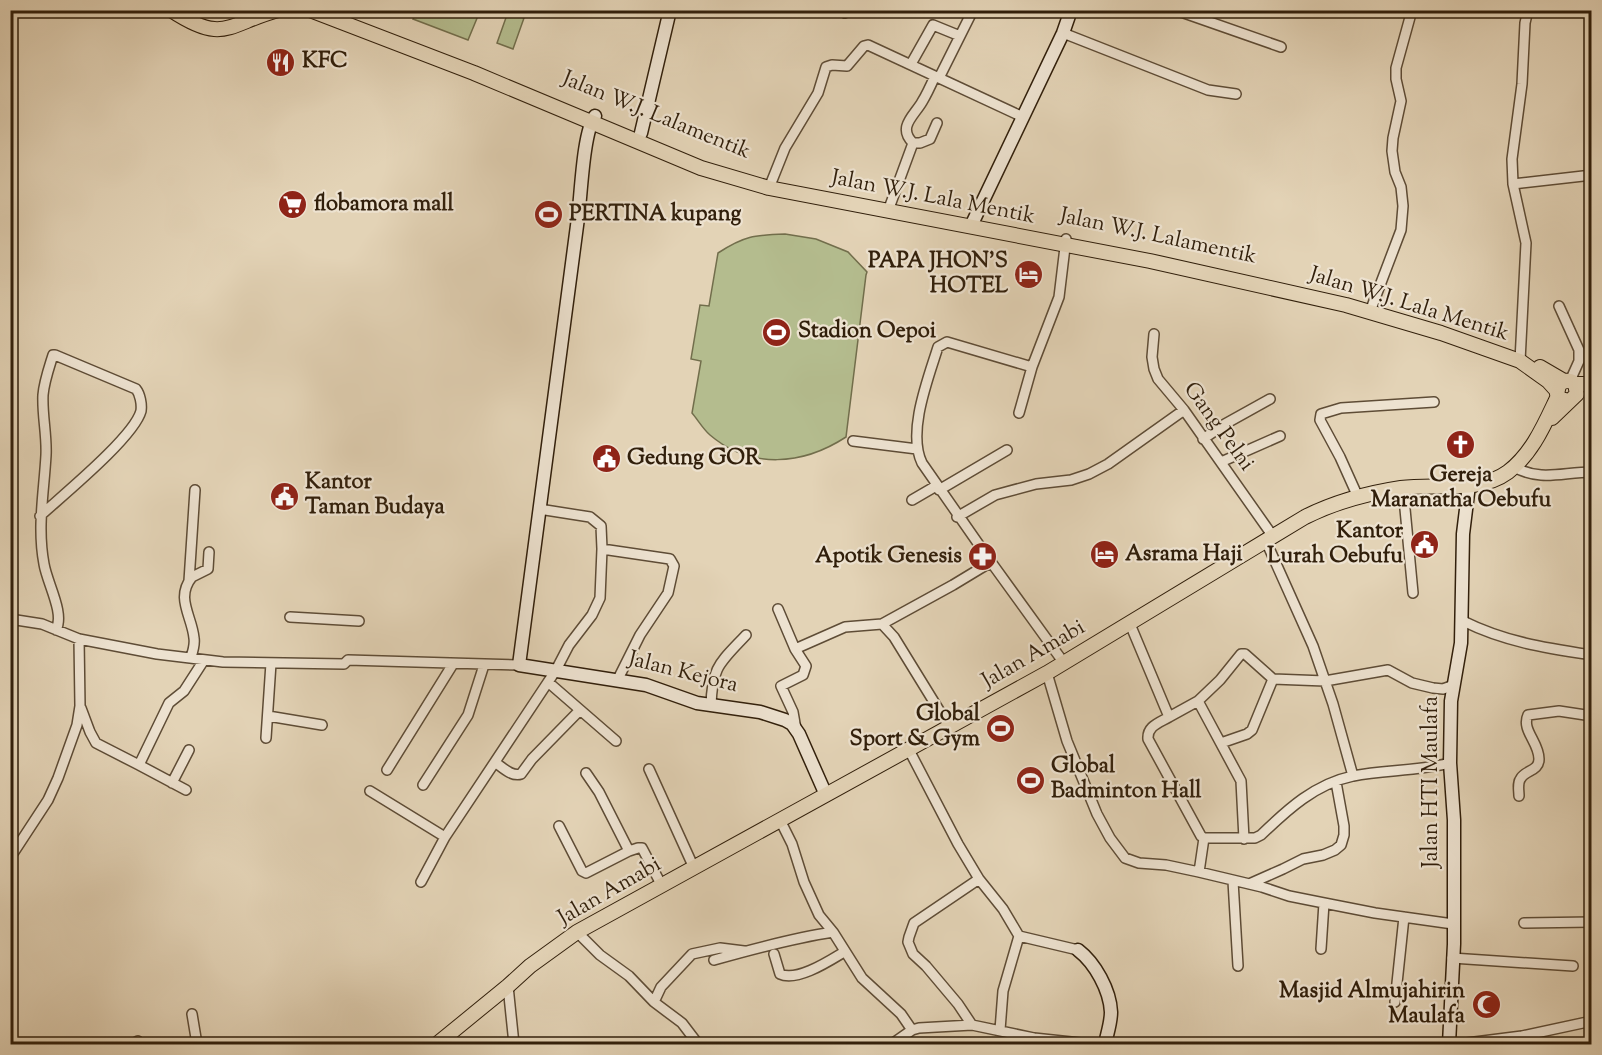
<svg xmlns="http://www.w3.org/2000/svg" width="1602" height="1055" font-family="'Sorts Mill Goudy',serif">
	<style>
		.green { fill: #b4bc8e; stroke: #726e4c; stroke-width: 1.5 }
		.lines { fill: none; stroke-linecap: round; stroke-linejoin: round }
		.street-casing { stroke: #5e4c36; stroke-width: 12 }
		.secondary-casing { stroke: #311f0b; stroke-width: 15 }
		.primary-casing { stroke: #311f0b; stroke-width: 16 }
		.street { stroke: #ede2d0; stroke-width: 9 }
		.secondary { stroke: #ede2d0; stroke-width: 12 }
		.primary { stroke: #e3d3b6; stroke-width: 14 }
		.labels { text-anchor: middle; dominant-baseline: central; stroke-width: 4.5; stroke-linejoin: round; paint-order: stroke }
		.poi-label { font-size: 22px; font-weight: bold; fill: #311f0b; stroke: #ede2d0; text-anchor: start }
		.street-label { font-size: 22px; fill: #311f0b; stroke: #ede2d0 }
	</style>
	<rect width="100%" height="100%" fill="#e3d3b6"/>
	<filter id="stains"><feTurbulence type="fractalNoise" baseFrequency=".00333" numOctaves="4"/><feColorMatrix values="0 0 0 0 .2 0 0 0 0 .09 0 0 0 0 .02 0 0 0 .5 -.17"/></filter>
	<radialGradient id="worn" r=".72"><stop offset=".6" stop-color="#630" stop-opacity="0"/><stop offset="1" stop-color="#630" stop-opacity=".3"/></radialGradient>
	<path class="green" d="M417 11V10L480 11 468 40 413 19Z
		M508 12 524 18 513 49 497 43Z
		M785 234 816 239 848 252 867 272 866 275 846 437C803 465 751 470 710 435 703 429 698 420 692 413L701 361 691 359 700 305 709 306 718 253C744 236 754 235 785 234Z"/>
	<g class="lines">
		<defs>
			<path id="street" d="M840 10 845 13
				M1170 10 1184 13 1281 47
				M1590 14 1591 10
				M1063 33 1208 90 1236 94
				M911 64 933 25 960 36
				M939 78 973 10
				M913 143C897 127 914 116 922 102 927 94 931 85 935 76
				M1513 184 1592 175
				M769 188 785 148 818 93 826 67 832 65 847 66 864 46 868 45 1023 117
				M888 211 913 143H920L930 139 937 123
				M1559 306 1579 350V361L1570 381
				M1371 309 1401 230 1403 206 1401 187 1395 172 1392 151 1393 138 1401 101 1396 79V68L1412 10
				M1154 334 1152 357 1154 369 1158 379 1184 410 1272 535
				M1520 361 1526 243 1513 184 1512 159 1522 84 1525 23 1528 10
				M1019 413 1032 367 1059 297 1066 239
				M1203 439 1225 424 1270 399
				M853 441 917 449
				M1221 462 1280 436
				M1514 467C1542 482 1562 472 1592 472
				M1403 488 1413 593
				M939 490 1007 450
				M1358 497 1340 457 1320 420 1321 414 1341 408 1434 402
				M912 500 936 486
				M40 516C63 495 134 437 141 411 142 404 140 394 136 389L55 355H53C49 368 44 382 43 395 42 415 47 435 46 455 44 492 37 527 44 564 47 583 65 613 56 630
				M957 517 995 495 1036 484 1071 480 1089 474 1108 464 1184 410
				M1265 539 1313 646 1333 704 1353 776
				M602 549 670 559 674 566 668 593 640 635 618 679
				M991 562 1064 663
				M189 581 195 490
				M778 609 795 649 806 666 803 675 781 686 793 712 796 729
				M290 617 359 621
				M10 619 42 624 79 639 157 654 223 662 344 664 348 660 519 665
				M1463 621C1505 642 1546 648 1592 655
				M882 624 894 637 950 728
				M1130 624 1169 717C1159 723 1147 726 1148 739L1201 836 1204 838H1255L1261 835C1288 809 1315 784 1353 776 1385 770 1418 771 1450 763
				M795 649 845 627 882 624 953 585 991 562 922 463C907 432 928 379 938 347L947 342 1032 367
				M191 657C193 651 195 644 194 638 192 616 175 598 192 577L208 569 209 552
				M1047 673 1067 741 1097 814 1110 838 1125 858 1139 863 1166 865 1199 872 1262 887 1289 896 1324 903 1375 913 1453 924
				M548 682 616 741
				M1198 701 1241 781 1244 839
				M711 706C712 666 720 663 746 635
				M81 708 90 732 96 743 139 765 169 703 184 691 204 660
				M268 716 322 725
				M1169 717 1198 701 1220 680 1241 654H1245L1273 679 1325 681 1388 670 1412 683 1433 688 1443 689 1454 685
				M266 738 271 663
				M1221 743 1247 734 1252 730 1273 679
				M909 750 958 844 979 879 1003 909 1019 936
				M496 763C503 768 512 777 521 774L532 759 580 710
				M139 765 186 790
				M649 769 694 868
				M387 770 453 664
				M586 773 599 792 629 851 638 848H642L662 886
				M172 783 189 750
				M423 785 468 715 484 665
				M370 791 445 837
				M1519 796C1519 790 1517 783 1521 778 1526 770 1539 771 1539 759 1539 742 1521 730 1528 715L1559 711 1592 716
				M780 820 792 844 804 882 819 915 833 932 862 978 901 1014 912 1030
				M559 826 582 871 586 873 629 851
				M10 858 48 800 58 778 77 725 80 706 79 639
				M1199 872 1204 838
				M1233 881 1238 966
				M421 882 445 837 556 670 569 645 592 615 600 598 602 549 601 526 590 517 539 509
				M1249 884 1283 869 1303 859 1323 855 1335 850 1341 845 1344 835V826L1336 782
				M1524 923 1592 922
				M577 932 600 955 629 976 654 1002 682 1023 698 1044
				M1321 949 1324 903
				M774 954 780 974C797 982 829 961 844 952
				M1452 958 1573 966
				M714 960C753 949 793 938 833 932
				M508 986 514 1044
				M654 1002 661 987 692 954 720 948 744 951
				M1395 1002 1404 917
				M192 1014 197 1044
				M972 1025 958 1004 926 966 913 954 908 942 909 937 914 923 979 879
				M1000 1030 1003 991 1019 936 1078 950
				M133 1044 138 1041
				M892 1044 912 1030 919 1028 972 1025 1034 1038 1090 1044
				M1459 1044 1522 1036 1592 1021"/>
			<path id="secondary" d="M595 116C583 132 581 196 578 218 559 367 538 516 519 665L646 685 697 703 760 712 785 720 792 724 799 734 826 795
				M641 133 670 10
				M971 226 1063 33 1071 10
				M1078 950C1095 963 1110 990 1111 1012 1111 1023 1107 1034 1105 1044
				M1449 1044 1454 944V820L1450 763 1451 701 1461 643 1463 534 1469 485"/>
			<path id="primary" d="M171 10C224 45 227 24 278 10
				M310 10 474 73 701 168 769 188 1150 261 1346 305 1441 333 1520 361 1548 381 1557 391
				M1540 367 1564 381
				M1575 384H1592
				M1552 418 1577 394 1575 384C1570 379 1564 380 1559 385L1557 394 1561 399 1569 401
				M437 1044 508 986 530 966 577 932 1047 673 1305 517C1335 502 1368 493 1401 488 1436 483 1478 494 1508 472 1533 453 1545 423 1558 396"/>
		</defs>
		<use href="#street" class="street-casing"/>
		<use href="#secondary" class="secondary-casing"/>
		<use href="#primary" class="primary-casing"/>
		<use href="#street" class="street"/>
		<use href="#secondary" class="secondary"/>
		<use href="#primary" class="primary"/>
	</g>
	<defs>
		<symbol id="restaurant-disc" viewBox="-11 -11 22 22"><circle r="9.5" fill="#8f2418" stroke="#ede2d0"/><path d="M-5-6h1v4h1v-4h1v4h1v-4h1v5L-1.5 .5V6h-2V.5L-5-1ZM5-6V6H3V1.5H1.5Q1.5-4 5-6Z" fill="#fff"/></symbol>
		<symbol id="supermarket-disc" viewBox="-11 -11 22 22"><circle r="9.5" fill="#8f2418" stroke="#ede2d0"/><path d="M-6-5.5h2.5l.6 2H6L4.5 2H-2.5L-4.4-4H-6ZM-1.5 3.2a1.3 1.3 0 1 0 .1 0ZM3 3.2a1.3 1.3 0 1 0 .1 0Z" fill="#fff"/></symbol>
		<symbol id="stadium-disc" viewBox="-11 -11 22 22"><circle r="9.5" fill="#8f2418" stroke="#ede2d0"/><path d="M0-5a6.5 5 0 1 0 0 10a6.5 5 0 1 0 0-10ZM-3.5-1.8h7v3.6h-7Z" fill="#fff"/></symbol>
		<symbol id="hotel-disc" viewBox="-11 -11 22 22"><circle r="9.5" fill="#8f2418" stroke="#ede2d0"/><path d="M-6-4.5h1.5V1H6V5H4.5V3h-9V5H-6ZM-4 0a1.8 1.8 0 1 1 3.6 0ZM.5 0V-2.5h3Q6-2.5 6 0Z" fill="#fff"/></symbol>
		<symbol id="church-disc" viewBox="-11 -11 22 22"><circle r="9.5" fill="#8f2418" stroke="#ede2d0"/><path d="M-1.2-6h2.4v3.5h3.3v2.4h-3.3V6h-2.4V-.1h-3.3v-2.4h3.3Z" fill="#fff"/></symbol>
		<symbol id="civic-disc" viewBox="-11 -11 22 22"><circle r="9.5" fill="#8f2418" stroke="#ede2d0"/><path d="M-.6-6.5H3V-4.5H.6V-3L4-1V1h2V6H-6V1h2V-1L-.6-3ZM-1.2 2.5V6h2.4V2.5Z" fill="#fff"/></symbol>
		<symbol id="pharmacy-disc" viewBox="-11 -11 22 22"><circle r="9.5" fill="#8f2418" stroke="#ede2d0"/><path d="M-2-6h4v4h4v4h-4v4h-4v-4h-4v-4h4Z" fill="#fff"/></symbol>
		<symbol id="mosque-disc" viewBox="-11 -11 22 22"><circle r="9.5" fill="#8f2418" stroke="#ede2d0"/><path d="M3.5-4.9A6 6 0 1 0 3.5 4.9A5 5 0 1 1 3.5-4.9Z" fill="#fff"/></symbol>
	</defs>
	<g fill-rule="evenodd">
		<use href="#restaurant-disc" x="264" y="46" width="33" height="33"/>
		<use href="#supermarket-disc" x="276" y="188" width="33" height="33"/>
		<use href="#stadium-disc" x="532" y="198" width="33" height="33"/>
		<use href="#hotel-disc" x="1012" y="258" width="33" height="33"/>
		<use href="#stadium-disc" x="760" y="316" width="33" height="33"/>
		<use href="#church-disc" x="1444" y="428" width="33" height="33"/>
		<use href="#civic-disc" x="590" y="442" width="33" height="33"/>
		<use href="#civic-disc" x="268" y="480" width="33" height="33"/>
		<use href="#civic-disc" x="1408" y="528" width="33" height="33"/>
		<use href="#hotel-disc" x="1088" y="538" width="33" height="33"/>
		<use href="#pharmacy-disc" x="966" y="540" width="33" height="33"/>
		<use href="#stadium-disc" x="984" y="712" width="33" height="33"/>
		<use href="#stadium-disc" x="1014" y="764" width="33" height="33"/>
		<use href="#mosque-disc" x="1470" y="988" width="33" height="33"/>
	</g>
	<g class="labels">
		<g class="poi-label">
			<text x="302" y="62">KFC</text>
			<text x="314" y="205">flobamora mall</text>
			<text x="569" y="215">PERTINA kupang</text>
			<text x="1008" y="262" text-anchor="end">PAPA JHON'S<tspan x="1008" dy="25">HOTEL</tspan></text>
			<text x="798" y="332">Stadion Oepoi</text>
			<text x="627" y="459">Gedung GOR</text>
			<text x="1461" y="476" text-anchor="middle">Gereja<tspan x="1461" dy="25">Maranatha Oebufu</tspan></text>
			<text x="305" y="483">Kantor<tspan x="305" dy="25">Taman Budaya</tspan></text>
			<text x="1403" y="532" text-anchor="end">Kantor<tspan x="1403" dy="25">Lurah Oebufu</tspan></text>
			<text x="1125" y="555">Asrama Haji</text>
			<text x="962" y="557" text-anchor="end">Apotik Genesis</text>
			<text x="980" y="715" text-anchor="end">Global<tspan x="980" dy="25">Sport &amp; Gym</tspan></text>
			<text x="1051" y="767">Global<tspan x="1051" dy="25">Badminton Hall</tspan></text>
			<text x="1465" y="992" text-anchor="end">Masjid Almujahirin<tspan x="1465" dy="25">Maulafa</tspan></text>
		</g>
		<g class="street-label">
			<text transform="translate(656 116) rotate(22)">Jalan W.J. Lalamentik</text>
			<text transform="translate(933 198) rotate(11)">Jalan W.J. Lala Mentik</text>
			<text transform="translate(1158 237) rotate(12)">Jalan W.J. Lalamentik</text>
			<text transform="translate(1409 305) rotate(17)">Jalan W.J. Lala Mentik</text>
			<text transform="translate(1218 427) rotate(54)">Gang Pelni</text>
			<text transform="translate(1034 655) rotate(-30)">Jalan Amabi</text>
			<text transform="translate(683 673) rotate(14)">Jalan Kejora</text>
			<text transform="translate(1432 782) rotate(-90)">Jalan HTI Maulafa</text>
			<text transform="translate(610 892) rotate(-30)">Jalan Amabi</text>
		</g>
	</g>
	<rect width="1602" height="1055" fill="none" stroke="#e3d3b6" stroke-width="36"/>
	<rect x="12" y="12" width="1578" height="1031" fill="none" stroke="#311f0b" stroke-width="3"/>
	<rect x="18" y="18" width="1566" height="1019" fill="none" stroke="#311f0b" stroke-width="1.5"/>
	<rect width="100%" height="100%" filter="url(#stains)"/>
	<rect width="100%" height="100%" fill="url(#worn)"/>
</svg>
